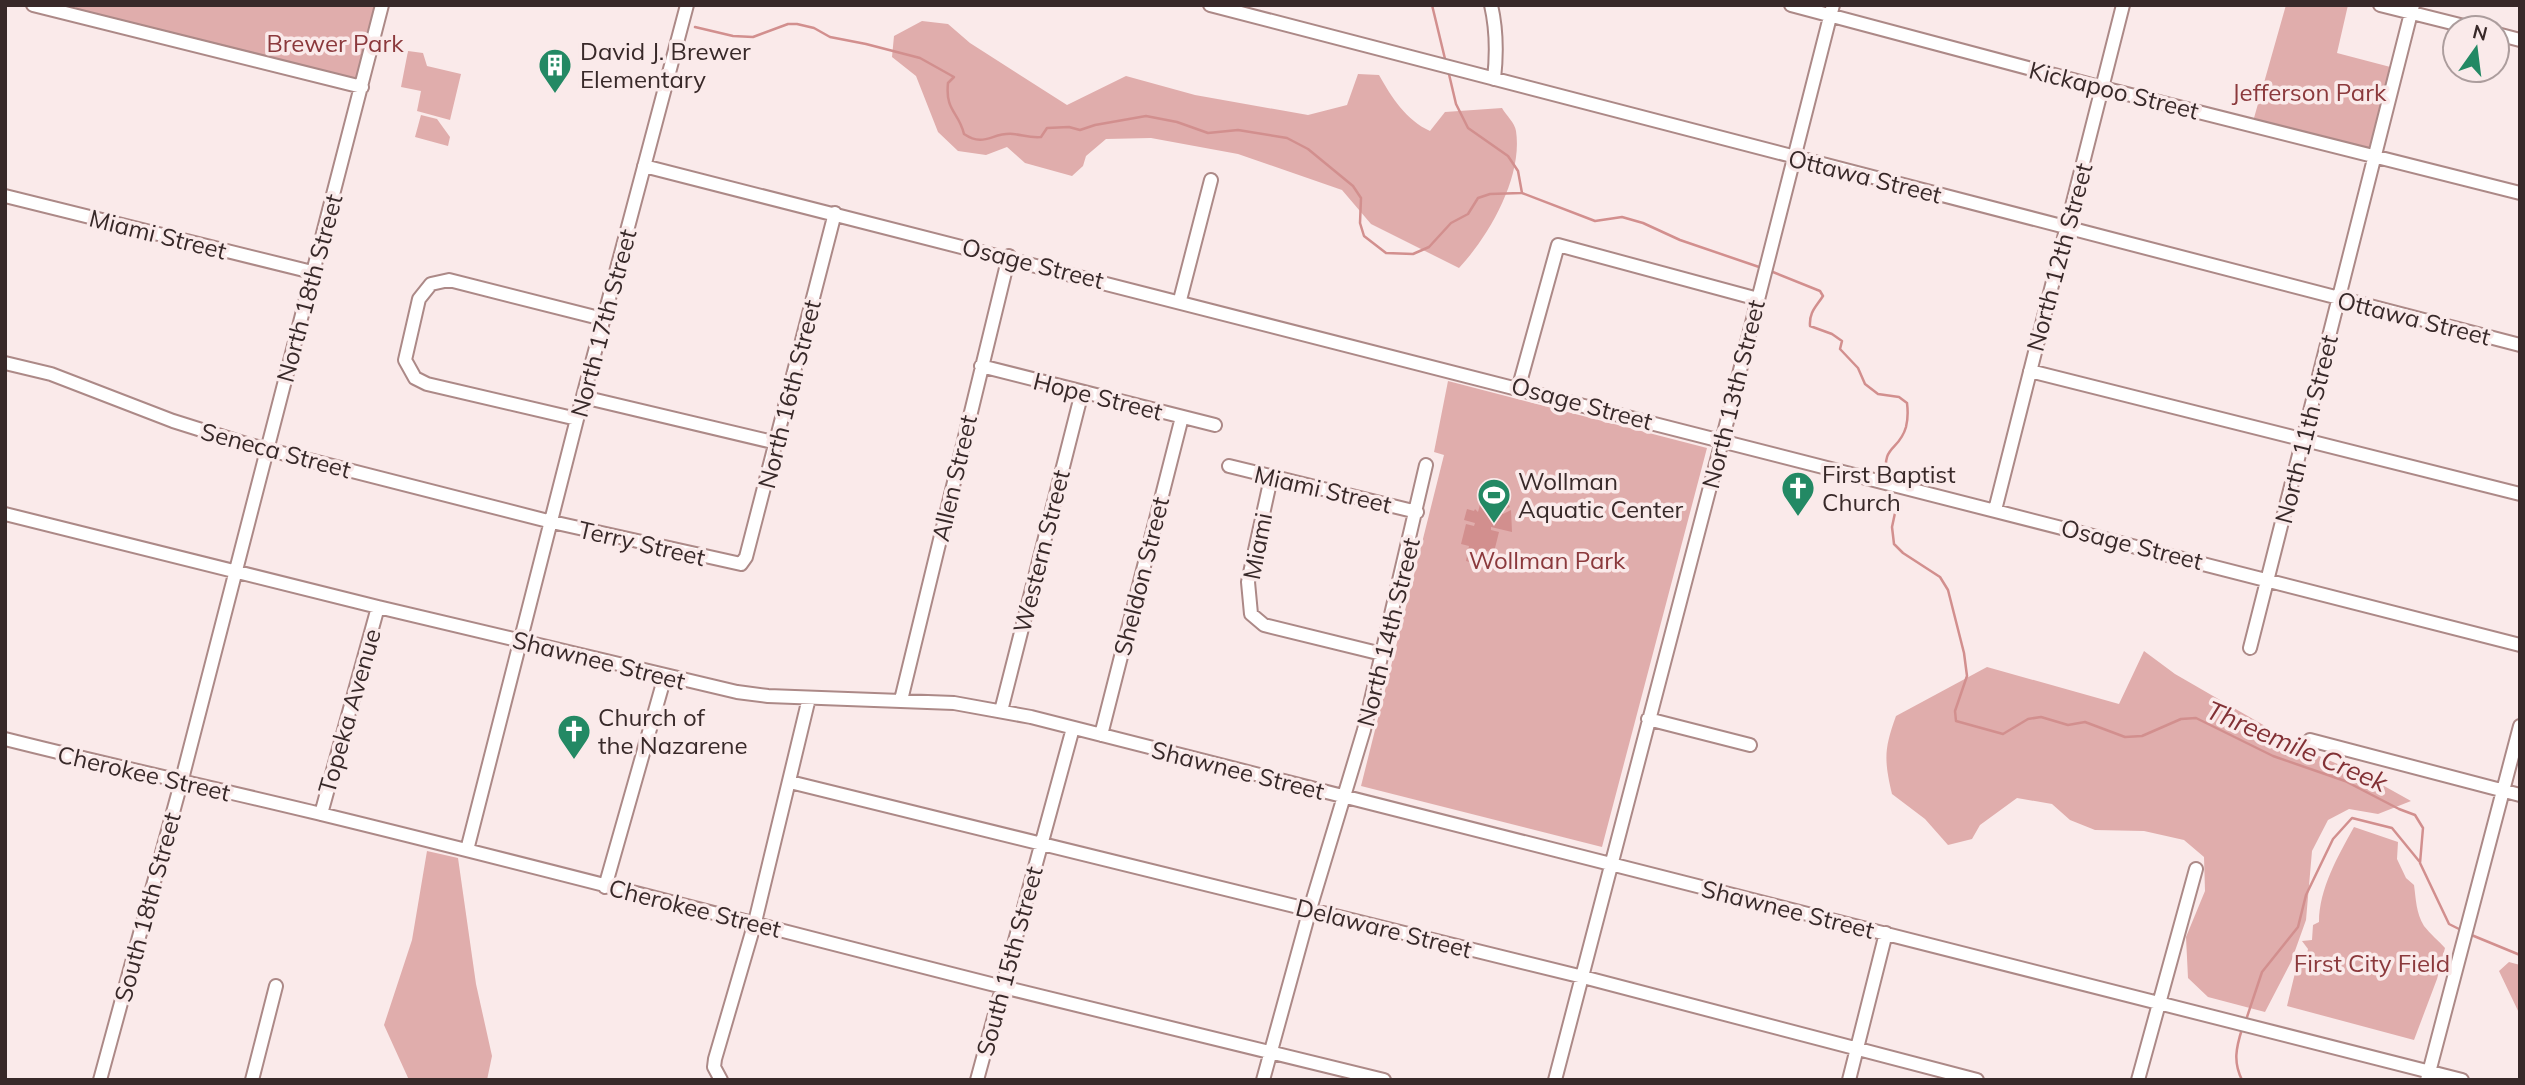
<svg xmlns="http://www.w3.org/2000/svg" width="2525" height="1085" font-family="Mulish,sans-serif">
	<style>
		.green { fill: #e0adac }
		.water { fill: #d28f8e }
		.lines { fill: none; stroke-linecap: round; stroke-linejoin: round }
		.stream { stroke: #d28f8e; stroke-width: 2.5 }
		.minor-casing { stroke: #ac8987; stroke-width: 16 }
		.minor { stroke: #fff; stroke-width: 12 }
		.labels { text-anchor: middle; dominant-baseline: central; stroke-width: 7; stroke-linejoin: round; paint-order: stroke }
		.park-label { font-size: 24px; fill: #8b393c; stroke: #faeaea }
		.poi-label { font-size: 24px; fill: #382929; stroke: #faeaea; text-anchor: start }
		.street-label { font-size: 24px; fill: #382929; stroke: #faeaea }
		.water-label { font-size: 26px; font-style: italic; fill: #823135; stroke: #faeaea }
	</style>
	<rect width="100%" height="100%" fill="#faeaea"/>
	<path class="green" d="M76 5H382L362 87 74 15Z
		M2286 5H2348L2337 53 2398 69 2376 157 2252 125Z
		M922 21 948 24 970 43 1067 105 1126 76 1195 95 1308 115 1347 105 1358 74 1379 75C1392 98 1406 120 1430 131L1445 112 1502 108C1506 115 1515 123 1516 131 1523 177 1489 236 1459 268L1371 224 1342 190 1238 154 1151 138 1106 139 1086 156 1083 166 1072 176 1025 163 1007 147 986 155 958 151 938 132 916 76 892 57 894 36Z
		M408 51 423 53 427 66 461 74 450 120 417 111 421 91 401 87Z
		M421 115 437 119 450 137 448 146 415 137Z
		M1448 381 1707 448 1602 847 1361 786 1444 455 1434 452Z
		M2144 651 2175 674 2312 753 2368 777 2411 801 2378 814 2349 809 2328 820 2312 851 2306 920 2291 962 2265 1012 2208 997 2188 978 2186 937 2205 891 2204 857 2184 840 2144 831 2095 830 2070 820 2052 804 2017 798 1980 825 1972 839 1948 845 1925 819 1892 794C1884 760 1884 749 1896 716L1987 667 2119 704Z
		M2354 827 2398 842 2397 859 2406 878 2414 885C2416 899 2416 913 2424 926 2430 934 2439 941 2445 948L2437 979 2414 1040 2287 1006 2295 973 2305 963 2308 949 2302 941 2312 940 2313 925 2319 922C2319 889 2338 856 2354 827Z
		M427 851 458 858 476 984 492 1056 487 1080H409L384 1025 412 940Z
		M2509 962 2520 965V1015L2499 971Z"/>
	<path class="water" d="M1485 486C1497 490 1504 496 1510 507L1501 511 1503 514 1511 510 1512 532 1491 527V530L1499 532 1494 552 1485 551 1481 565 1466 561 1469 546 1461 544 1466 524 1474 526 1475 523 1464 520 1467 509 1474 511 1475 509 1478 512Z"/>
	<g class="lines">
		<path class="stream" d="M1432 5 1446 63
			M695 27 733 36 753 37 788 24H797L814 28 830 37 866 44 920 58 954 77 948 83C945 111 959 112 964 134 985 148 992 132 1013 134 1023 135 1030 138 1041 137L1047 128 1069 127 1080 130 1095 125 1146 116 1177 122 1208 133 1238 130 1287 138 1308 149 1353 186 1361 198 1360 223 1364 236 1386 253 1413 254 1429 247 1451 223 1468 214 1478 198 1490 194 1521 193
			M1448 70 1456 104 1468 128 1508 156 1518 171 1522 193 1595 221 1622 217 1643 223 1680 240 1762 268
			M1768 270 1820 291 1823 296C1816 307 1809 312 1810 326L1832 334 1842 341 1840 349 1858 368 1865 384 1878 394 1899 397 1907 403C1908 411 1908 419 1906 427 1899 452 1881 444 1887 478
			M1888 485 1895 513 1892 527 1894 544 1903 553 1940 577 1948 590 1964 653 1967 676 1955 711 1956 721 2003 734 2028 719 2041 717 2068 725 2085 722 2125 737 2142 736 2181 719 2196 718 2273 756 2345 781 2399 809 2415 815 2423 828 2420 863 2449 924 2463 931
			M2469 934 2520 955
			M2246 1020 2262 972 2298 927 2306 895 2333 839 2352 818 2392 828 2419 861
			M2242 1080C2233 1062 2236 1048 2242 1029"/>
		<defs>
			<path id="minor" d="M33 5 362 87
				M1210 5 2520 345
				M1491 5C1497 31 1497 53 1494 79
				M1791 5 2103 88 2520 193
				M2380 5 2472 28
				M2497 34 2520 40
				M644 166C1270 321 1895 483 2520 645
				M5 196 312 272
				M1180 300 1211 180
				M5 363 51 374 173 421 246 444 552 522 741 564 746 557 835 213
				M981 366 1215 425
				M2030 371 2520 494
				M1519 386 1558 245 1758 299
				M583 397 777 443
				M577 419 427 384 415 378 405 360 419 299 431 284 449 280 603 319
				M1229 466 1417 512
				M1271 478 1248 582 1251 614 1264 625 1382 654
				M1995 510 2123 5
				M5 514 378 607 737 692 768 696 954 703 1031 717 2462 1080
				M2250 648 2413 5
				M901 700 1009 256
				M1001 711 1082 392
				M1648 719 1750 745
				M1101 735 1182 417
				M5 739C112 766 218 789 325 815 551 870 777 930 1003 987 1130 1019 1257 1048 1384 1080
				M2310 740 2520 795
				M790 782 1583 977 1977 1080
				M321 814 378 607
				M467 850 577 419 687 5
				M605 887 665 676
				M100 1080 181 783 382 5
				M252 1080 276 986
				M721 1080 714 1067 715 1059 755 922 809 698
				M977 1080 1073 728
				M1263 1080 1310 909 1364 730 1426 465
				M1555 1080 1722 441 1833 5
				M1849 1080 1886 933
				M2138 1080 2196 869
				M2427 1080 2520 726"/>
		</defs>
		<use href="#minor" class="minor-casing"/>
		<use href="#minor" class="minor"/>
	</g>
	<defs>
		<symbol id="building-pin" viewBox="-11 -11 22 30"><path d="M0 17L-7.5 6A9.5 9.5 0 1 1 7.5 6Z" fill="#238964" stroke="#faeaea"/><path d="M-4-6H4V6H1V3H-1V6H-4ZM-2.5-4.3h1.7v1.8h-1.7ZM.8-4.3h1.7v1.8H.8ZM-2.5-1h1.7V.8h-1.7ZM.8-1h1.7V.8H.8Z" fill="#fff"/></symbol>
		<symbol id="church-pin" viewBox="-11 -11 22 30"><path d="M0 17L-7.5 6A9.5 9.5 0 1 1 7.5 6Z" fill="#238964" stroke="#faeaea"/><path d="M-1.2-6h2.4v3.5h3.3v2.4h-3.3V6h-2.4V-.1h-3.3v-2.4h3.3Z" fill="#fff"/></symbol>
		<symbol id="stadium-pin" viewBox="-11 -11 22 30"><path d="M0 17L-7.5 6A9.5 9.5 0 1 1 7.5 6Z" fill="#238964" stroke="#faeaea"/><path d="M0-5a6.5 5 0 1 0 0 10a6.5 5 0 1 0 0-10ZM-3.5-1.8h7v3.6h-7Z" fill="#fff"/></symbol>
	</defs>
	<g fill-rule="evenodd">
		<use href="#building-pin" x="536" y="46" width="38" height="52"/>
		<use href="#church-pin" x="1779" y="469" width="38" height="52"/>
		<use href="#stadium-pin" x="1475" y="476" width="38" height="52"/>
		<use href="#church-pin" x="555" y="712" width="38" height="52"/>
	</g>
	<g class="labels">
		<g class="park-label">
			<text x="335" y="43">Brewer Park</text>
			<text x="2309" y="92">Jefferson Park</text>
			<text x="1547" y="560">Wollman Park</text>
			<text x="2372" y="963">First City Field</text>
		</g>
		<g class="poi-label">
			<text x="580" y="51">David J. Brewer<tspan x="580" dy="28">Elementary</tspan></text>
			<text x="1822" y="474">First Baptist<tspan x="1822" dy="28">Church</tspan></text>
			<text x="1518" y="481">Wollman<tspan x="1518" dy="28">Aquatic Center</tspan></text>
			<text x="598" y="717">Church of<tspan x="598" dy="28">the Nazarene</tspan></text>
		</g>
		<g class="street-label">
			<text transform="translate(2114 90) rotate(14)">Kickapoo Street</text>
			<text transform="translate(1865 176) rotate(14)">Ottawa Street</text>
			<text transform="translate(158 234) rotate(14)">Miami Street</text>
			<text transform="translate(2059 257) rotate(-75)">North 12th Street</text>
			<text transform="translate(1033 263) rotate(14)">Osage Street</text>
			<text transform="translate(309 288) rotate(-75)">North 18th Street</text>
			<text transform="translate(2414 318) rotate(14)">Ottawa Street</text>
			<text transform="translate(603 323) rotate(-75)">North 17th Street</text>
			<text transform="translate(789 394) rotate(-76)">North 16th Street</text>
			<text transform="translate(1733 394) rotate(-76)">North 13th Street</text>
			<text transform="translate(1098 396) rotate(14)">Hope Street</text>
			<text transform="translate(1582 403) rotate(15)">Osage Street</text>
			<text transform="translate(2306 429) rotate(-76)">North 11th Street</text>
			<text transform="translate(276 450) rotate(15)">Seneca Street</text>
			<text transform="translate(954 478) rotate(-77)">Allen Street</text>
			<text transform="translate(1323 489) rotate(13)">Miami Street</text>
			<text transform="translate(642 543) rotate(13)">Terry Street</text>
			<text transform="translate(2132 544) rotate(14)">Osage Street</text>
			<text transform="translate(1257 546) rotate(-79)">Miami</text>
			<text transform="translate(1041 551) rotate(-76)">Western Street</text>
			<text transform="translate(1141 576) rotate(-76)">Sheldon Street</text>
			<text transform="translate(1388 632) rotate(-76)">North 14th Street</text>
			<text transform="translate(599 660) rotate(14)">Shawnee Street</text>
			<text transform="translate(349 711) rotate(-74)">Topeka Avenue</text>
			<text transform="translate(1238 770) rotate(14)">Shawnee Street</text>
			<text transform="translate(144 773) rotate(13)">Cherokee Street</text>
			<text transform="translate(147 907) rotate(-75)">South 18th Street</text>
			<text transform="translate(695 908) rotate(14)">Cherokee Street</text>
			<text transform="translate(1788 909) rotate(14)">Shawnee Street</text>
			<text transform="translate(1384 928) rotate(14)">Delaware Street</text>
			<text transform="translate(1009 961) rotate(-75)">South 15th Street</text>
		</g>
		<g class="water-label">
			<text transform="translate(2297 746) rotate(23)">Threemile Creek</text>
		</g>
	</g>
	<rect width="2525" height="1085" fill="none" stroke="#382929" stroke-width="14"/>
	<g transform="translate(2476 49) rotate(14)"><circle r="33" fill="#faeaea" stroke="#ac9d9d" stroke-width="2"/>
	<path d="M0-5L12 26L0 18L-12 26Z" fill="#238964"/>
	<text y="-10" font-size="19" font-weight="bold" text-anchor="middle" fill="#382929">N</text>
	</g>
</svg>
